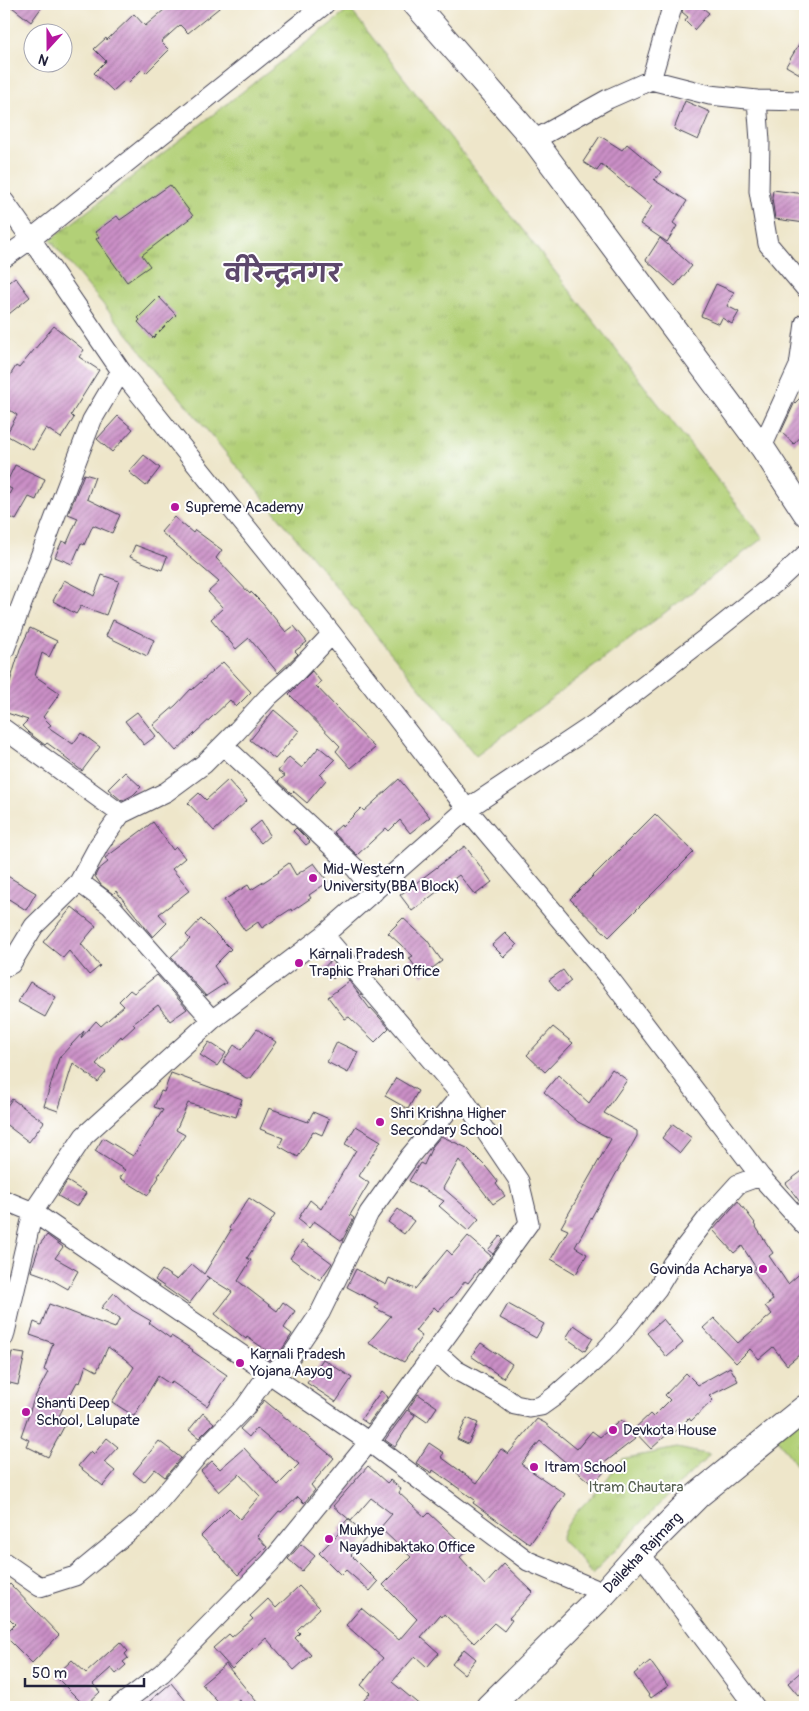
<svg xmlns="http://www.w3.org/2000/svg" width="809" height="1711" font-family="Pangolin,'Playpen Sans Deva',sans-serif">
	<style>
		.grass { fill: url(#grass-tufts); stroke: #6a7959 }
		.building { fill: url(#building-hatch) }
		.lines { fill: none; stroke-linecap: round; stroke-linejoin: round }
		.minor-casing { stroke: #413f50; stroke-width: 21 }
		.tertiary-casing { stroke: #413f50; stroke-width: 26 }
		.secondary-casing { stroke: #413f50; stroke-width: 28 }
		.minor { stroke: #fff; stroke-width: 19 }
		.tertiary { stroke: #fff; stroke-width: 24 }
		.secondary { stroke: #fff; stroke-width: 26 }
		.poi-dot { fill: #b5179e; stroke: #fff; stroke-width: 2 }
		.labels { text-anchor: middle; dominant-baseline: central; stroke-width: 4; stroke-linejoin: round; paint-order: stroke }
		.poi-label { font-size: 15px; fill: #22223b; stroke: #fff; text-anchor: start }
		.park-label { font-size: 15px; fill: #545f50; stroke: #fff }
		.street-label { font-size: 15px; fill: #22223b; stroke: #fff }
		.town-label { font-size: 25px; font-weight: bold; fill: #5d486c; stroke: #fff }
	</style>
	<defs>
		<pattern id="grass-tufts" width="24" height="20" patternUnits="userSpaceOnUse" patternTransform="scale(1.25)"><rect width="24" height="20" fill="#b2d077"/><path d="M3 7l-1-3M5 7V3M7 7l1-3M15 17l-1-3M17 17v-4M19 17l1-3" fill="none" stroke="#99b268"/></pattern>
		<pattern id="building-hatch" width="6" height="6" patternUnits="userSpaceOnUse" patternTransform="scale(1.25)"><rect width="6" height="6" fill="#ca8fc6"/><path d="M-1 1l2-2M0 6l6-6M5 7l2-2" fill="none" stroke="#a474a2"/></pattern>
	</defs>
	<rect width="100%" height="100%" fill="#fff"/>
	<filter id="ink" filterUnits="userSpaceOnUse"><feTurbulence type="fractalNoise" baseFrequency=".02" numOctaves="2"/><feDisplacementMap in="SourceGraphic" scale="10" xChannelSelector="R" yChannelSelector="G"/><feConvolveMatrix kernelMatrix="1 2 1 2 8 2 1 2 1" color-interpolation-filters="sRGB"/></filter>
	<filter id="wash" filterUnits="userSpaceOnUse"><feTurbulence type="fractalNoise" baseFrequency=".0096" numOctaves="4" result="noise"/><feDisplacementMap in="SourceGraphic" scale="20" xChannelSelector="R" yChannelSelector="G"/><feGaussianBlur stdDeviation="1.12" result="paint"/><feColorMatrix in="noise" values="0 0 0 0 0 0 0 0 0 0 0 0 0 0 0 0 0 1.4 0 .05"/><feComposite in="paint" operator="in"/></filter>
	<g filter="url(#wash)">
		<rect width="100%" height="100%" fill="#eee6ca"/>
		<path class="grass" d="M350 9 763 538 476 756 50 240Z
			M805 1403V1477L770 1429Z
			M677 1448 710 1455 673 1490 592 1574 574 1552 561 1540C567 1519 582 1506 597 1491 606 1482 613 1470 621 1459Z"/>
		<g id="blocks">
			<path class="building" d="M8 4H44L31 22Z
				M171 4H224L188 33 180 25 161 42 169 50 146 73 142 69 128 83 125 80 113 91 94 73 106 61 94 49 106 38 107 40 134 14 145 26Z
				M684 4H698L709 13 694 30 685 21 688 17 682 12Z
				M805 34V77L786 66Z
				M685 101 710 112 698 140 674 129Z
				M600 136 622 150 627 144 661 172 654 180 687 201 673 223 677 226 667 242 640 224 652 206 601 164 597 171 583 162Z
				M170 185 193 216 142 255 150 266 127 282 96 239 99 237 95 232 117 216 120 220Z
				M773 190 805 194V223L775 219 772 198Z
				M660 238 692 266 675 286 646 260Z
				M15 277 30 297 4 318V286Z
				M716 284 734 292 727 306 739 312 732 324 722 318 719 324 701 316Z
				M159 297 176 315 153 338 138 322 140 320 138 318Z
				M54 326 84 350 79 357 99 370 71 415 74 418 61 438 46 428 33 450 6 435 17 415 4 406V385L16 366 19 368Z
				M805 393V432L794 444 781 432 794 404Z
				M118 416 133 429 112 452 97 439Z
				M144 455 160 468 146 486 129 472Z
				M15 465 45 479 36 500 29 497 16 520 4 514V503L12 489 5 486Z
				M84 474 95 477 87 499 120 515 112 533 93 525 84 545 81 543 72 564 55 557 62 541 67 543 78 518 68 514Z
				M174 517 193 533 195 530 222 550 216 558 250 594 251 592 263 604 286 632 294 626 307 642 295 651 298 654 278 673 249 638 236 649 211 619 223 608 208 592 219 582 161 532Z
				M135 545 167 557 162 570 130 557Z
				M102 575 119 581 106 615 81 606 76 614 53 601 64 580 94 596Z
				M113 620 154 640 147 656 106 636Z
				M30 628 57 641 49 657 42 653 35 676 60 693 43 717 51 725 48 727 73 744 81 733 100 747 82 771 64 757 65 756 47 743 45 745 29 733 22 726 28 720 4 712V691L7 692 20 649Z
				M223 662 251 692 236 707 230 700 176 751 153 725 176 705 191 689 192 690Z
				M312 671 321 682 316 686 375 748 351 768 336 751 340 746 289 694Z
				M274 710 299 731 275 759 250 740Z
				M137 712 156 736 144 745 125 721Z
				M319 747 335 760 320 775 326 780 307 803 293 791 291 793 278 781 285 776 278 771 289 757 302 768Z
				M125 772 141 787 133 795 122 801 108 789Z
				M399 779 430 817 410 833 400 820 389 831 386 828 357 855 333 832 341 825 342 827 361 808 364 811Z
				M228 780 247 801 214 831 188 803 199 793 206 800Z
				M655 814 694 852 609 937 570 899Z
				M261 821 270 835 261 843 250 830Z
				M153 822 173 850 176 847 185 858 172 869 190 890 159 914 167 923 153 937 116 891 113 894 101 885 95 876 98 870 108 862 105 858Z
				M296 828 310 842 306 845 293 831Z
				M465 846 492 882 475 895 459 875 412 911 400 895Z
				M289 863 296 875 314 863 328 882 309 895 311 898 292 911 291 909 262 928 258 922 245 931 224 900 248 885 251 890 279 872 278 871Z
				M4 874 36 893 26 910 4 896Z
				M72 907 96 926 81 944 100 966 89 975 69 951 63 958 43 942Z
				M403 918 427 940 442 961 422 976 409 958 413 956 388 933Z
				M201 919 231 949 214 966 226 983 206 996 171 957 190 939 186 935Z
				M505 933 517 945 504 957 492 945Z
				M331 960 340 971 333 979 323 969Z
				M563 970 571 981 558 991 549 980Z
				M157 975 187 1009 170 1021 158 1005 133 1024 135 1026 122 1038 121 1036 96 1064 106 1072 98 1082 73 1063 58 1111 44 1106 59 1058 84 1031 81 1038 96 1021 101 1026 124 1006 119 1001 130 990 134 993Z
				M349 981 370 1009 371 1008 389 1028 375 1042 349 1017 345 1019 328 997Z
				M30 982 56 997 45 1017 18 1002Z
				M553 1027 573 1043 545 1072 527 1055Z
				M257 1029 276 1042 251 1078H246L223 1062 234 1045 241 1050Z
				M209 1042 226 1053 217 1066 200 1055Z
				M337 1042 358 1052 348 1073 327 1062Z
				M612 1069 627 1080 604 1113 637 1131V1136L575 1247 587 1254 576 1274 551 1259 568 1230 561 1227 611 1139 578 1122 544 1092 558 1075 589 1103Z
				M171 1073 242 1099 236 1117 188 1103 176 1130 185 1135 158 1176 159 1177 148 1195 120 1178 125 1170 95 1151 103 1138 133 1156 163 1110 154 1107 161 1091 164 1092Z
				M396 1078 418 1091 408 1109 385 1096Z
				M12 1099 44 1122 29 1142 4 1123V1110Z
				M269 1108 308 1122 313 1112 329 1119 322 1135 313 1131 298 1157 279 1146 283 1138 260 1129Z
				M673 1124 692 1138 680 1153 662 1138Z
				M356 1126 381 1141 359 1176 369 1183 350 1215 354 1218 342 1241 314 1221 309 1228 298 1219 310 1200 321 1209 356 1150 345 1144Z
				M441 1136 467 1148 486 1167 498 1182 496 1184 505 1196 493 1204 459 1160 443 1188 479 1219 468 1231 439 1206 444 1201 409 1181 420 1163 424 1165 432 1147Z
				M805 1169V1209L786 1183Z
				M67 1181 86 1193 77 1207 58 1196Z
				M249 1198 275 1215 247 1258 251 1260 238 1281 277 1311 283 1302 295 1311 284 1328 292 1334 279 1354 269 1360 266 1358 269 1352 247 1337 246 1339 215 1314 232 1292 206 1276 209 1278 189 1304 155 1280 162 1270 177 1280 192 1264 204 1274 231 1230 229 1228Z
				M738 1201 755 1223 754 1224 773 1253 769 1256 788 1284 805 1269V1350L787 1365 773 1347 759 1359 750 1349 736 1363 703 1328 714 1318 738 1343 772 1314 765 1306 773 1300 753 1270 756 1268 742 1246 734 1253 713 1230Z
				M398 1209 414 1221 404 1234 388 1222Z
				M47 1235 63 1247 55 1258 78 1271 68 1289 45 1276 31 1271 40 1244Z
				M468 1236 491 1256 481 1270 479 1269 468 1283 465 1281 452 1298 451 1297 438 1311 434 1307 415 1331 422 1336 404 1362 368 1343 391 1316 375 1308 378 1303 347 1287 356 1269 386 1285 389 1278 415 1289 447 1250 452 1255Z
				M500 1236 503 1239 493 1254 488 1250Z
				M302 1241 332 1263 320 1280 290 1258Z
				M114 1293 132 1310 151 1321 149 1323 170 1338 171 1336 193 1350 192 1351 227 1375 207 1406 172 1382 170 1384 158 1376 134 1416 112 1402 134 1367 125 1359 108 1347 97 1371 86 1365 80 1383 77 1382 59 1416 67 1421 48 1457 26 1446 29 1440 21 1436 34 1399 48 1372 44 1370 53 1343 30 1335 34 1322 41 1325 49 1304 115 1328 120 1318 101 1308Z
				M508 1304 544 1324 536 1338 500 1318Z
				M663 1319 683 1343 667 1357 647 1333Z
				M574 1325 593 1338 585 1351 566 1338Z
				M481 1343 512 1364 503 1378 471 1356Z
				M12 1352 25 1354 18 1385 6 1382Z
				M323 1359 352 1378 336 1402 307 1383Z
				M730 1367 738 1381 709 1396 713 1400 691 1421 689 1418 675 1432 672 1430 651 1449 633 1430 650 1414 653 1417 670 1400 665 1395 686 1373 698 1385Z
				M381 1391 388 1397 368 1424 361 1419Z
				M418 1394 437 1407 427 1422 408 1409Z
				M264 1400 334 1458 311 1485 315 1490 304 1503 298 1497 281 1512 279 1511 257 1536 267 1547 238 1575 201 1536 229 1508 240 1519 260 1496 239 1474 219 1492 201 1471 212 1461 220 1469 244 1448 278 1485 299 1464 256 1428 249 1437 240 1429 253 1415Z
				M407 1410 415 1415 395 1447 385 1440Z
				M203 1413 214 1423 199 1438 189 1430Z
				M467 1418 478 1423 468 1444 457 1439Z
				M537 1419 545 1423 577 1449 592 1431 600 1437 621 1420 635 1439 599 1467 604 1472 593 1485 540 1441 521 1464 565 1494 530 1544 473 1503 475 1500 433 1470 432 1473 416 1463 429 1443 444 1453 441 1457 477 1483 501 1449 508 1454Z
				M107 1438 118 1447 104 1462 115 1471 103 1486 78 1466 91 1451 94 1454Z
				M159 1441 181 1458 165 1477 155 1469 144 1482 133 1473Z
				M368 1466 387 1483 390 1480 401 1489 399 1493 425 1517 429 1513 458 1540 467 1551 460 1557 485 1585 504 1564 533 1592 509 1618 512 1620 504 1631 494 1623 474 1643 444 1614 442 1617 440 1615 421 1637 439 1653 427 1667 415 1656 392 1682 422 1707H358L370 1693 361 1685 383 1658 346 1625 361 1608 399 1640 417 1619 383 1585 411 1557 380 1528 392 1514 371 1498 351 1521 333 1506Z
				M348 1519 368 1536 351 1555 378 1582 370 1591 346 1570 341 1575 319 1553 341 1531 339 1529Z
				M301 1544 315 1556 302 1571 288 1559Z
				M10 1584 59 1635 32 1663 4 1635 15 1624 4 1613V1590Z
				M299 1586 320 1608 297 1630 300 1633 295 1638 311 1655 294 1670 266 1638 255 1648 254 1647 232 1669 213 1648 229 1634 232 1637 253 1619 250 1616 268 1599 276 1608Z
				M120 1642 128 1651 125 1654 128 1658 123 1662 126 1665 116 1674 111 1668 93 1684 100 1692 85 1706 55 1676 72 1660 86 1673Z
				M464 1649 476 1659 464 1674 452 1664Z
				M650 1661 668 1686 651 1698 634 1674Z
				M226 1664 228 1667 261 1707H244L239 1700 230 1707H222L202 1684Z
				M805 1668V1689L798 1695 788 1683Z
				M171 1683 191 1707H143Z"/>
		</g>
	</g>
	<g filter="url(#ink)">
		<use href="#blocks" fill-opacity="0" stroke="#413f50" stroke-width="1"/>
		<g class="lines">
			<defs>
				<path id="minor" d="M651 80 673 4
					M757 100 760 141 759 191 768 244 805 288
					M534 140 608 99 651 80 710 95 757 100 805 101
					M4 201 31 239 121 371 332 634 467 809 611 980 760 1176 805 1226
					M4 258 31 239 325 4
					M762 447 799 366 805 323
					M4 651 92 420 121 371
					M4 729 121 814
					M223 745 355 868 374 892
					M79 882 110 905 212 1020
					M4 968 11 964 34 926 79 882 99 845 121 814 166 792 204 764 236 732 268 697 295 673 332 634
					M4 1200 33 1212 369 1442 528 1561 604 1593
					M4 1337 33 1212 84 1136 212 1020 324 935 467 809 593 725 715 631 775 583 805 555
					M434 1353 446 1361 456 1370 500 1394 515 1405 530 1408 541 1406 555 1396 602 1354 623 1331 657 1289 672 1264 709 1216 738 1184 760 1176
					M640 1553 755 1707
					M4 1562 40 1587 75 1576 143 1520 199 1454 245 1407 268 1374 287 1362 320 1313 369 1213 410 1156 461 1095
					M118 1707 162 1673 271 1562 369 1442 529 1223 519 1181 461 1095 324 935"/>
				<path id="tertiary" d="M415 4 534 140 762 447 805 513"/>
				<path id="secondary" d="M489 1707 604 1593 640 1553 698 1495 805 1408"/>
			</defs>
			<use href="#minor" class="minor-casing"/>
			<use href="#tertiary" class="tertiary-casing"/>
			<use href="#secondary" class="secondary-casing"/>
			<use href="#minor" class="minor"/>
			<use href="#tertiary" class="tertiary"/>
			<use href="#secondary" class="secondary"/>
		</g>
	</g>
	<g class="poi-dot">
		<circle cx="175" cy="507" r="5"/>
		<circle cx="313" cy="878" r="5"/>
		<circle cx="299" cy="963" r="5"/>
		<circle cx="380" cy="1122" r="5"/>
		<circle cx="763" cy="1269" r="5"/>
		<circle cx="240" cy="1363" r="5"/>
		<circle cx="26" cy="1412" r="5"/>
		<circle cx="613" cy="1430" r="5"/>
		<circle cx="534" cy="1467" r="5"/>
		<circle cx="329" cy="1539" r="5"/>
	</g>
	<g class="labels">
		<g class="poi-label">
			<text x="185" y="507">Supreme Academy</text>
			<text x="323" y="869">Mid-Western<tspan x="323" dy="17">University(BBA Block)</tspan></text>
			<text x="309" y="954">Karnali Pradesh<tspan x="309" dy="17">Traphic Prahari Office</tspan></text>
			<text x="390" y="1113">Shri Krishna Higher<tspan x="390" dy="17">Secondary School</tspan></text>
			<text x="753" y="1269" text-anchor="end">Govinda Acharya</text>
			<text x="250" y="1354">Karnali Pradesh<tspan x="250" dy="17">Yojana Aayog</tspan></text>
			<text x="36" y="1403">Shanti Deep<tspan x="36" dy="17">School, Lalupate</tspan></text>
			<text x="623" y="1430">Devkota House</text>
			<text x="544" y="1467">Itram School</text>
			<text x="339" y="1530">Mukhye<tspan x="339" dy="17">Nayadhibaktako Office</tspan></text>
		</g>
		<g class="park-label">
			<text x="636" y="1487">Itram Chautara</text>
		</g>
		<g class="street-label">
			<text transform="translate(643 1553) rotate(-46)">Dailekha Rajmarg</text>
		</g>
		<g class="town-label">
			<text x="283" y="274">वीरेन्द्रनगर</text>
		</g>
	</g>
	<rect width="809" height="1711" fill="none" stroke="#fff" stroke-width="20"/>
	<g transform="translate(48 48) rotate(201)"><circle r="24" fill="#ffffff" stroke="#a7a7b1"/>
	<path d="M0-4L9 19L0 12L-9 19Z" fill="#b5179e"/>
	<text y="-8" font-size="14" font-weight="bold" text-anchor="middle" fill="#22223b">N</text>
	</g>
	<path d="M25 1678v8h119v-8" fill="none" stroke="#22223b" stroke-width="2.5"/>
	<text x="32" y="1678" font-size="15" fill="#22223b" stroke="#ffffff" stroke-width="4" paint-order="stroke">50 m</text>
</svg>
